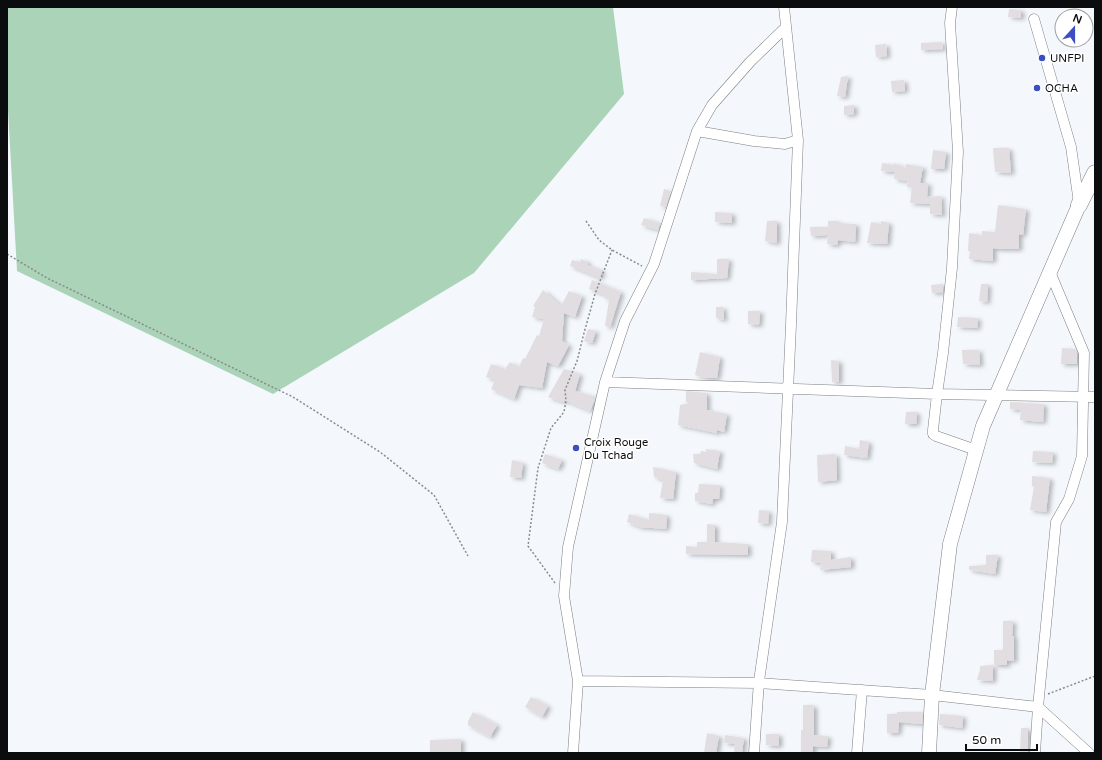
<svg xmlns="http://www.w3.org/2000/svg" width="1102" height="760" font-family="'Varela Round',sans-serif">
	<style>
		.green { fill: #aad3b7 }
		.building { fill: #e2dde0; filter: url(#shadow) }
		.lines { fill: none; stroke-linecap: round; stroke-linejoin: round }
		.minor-casing { stroke: #7b7f83; stroke-width: 11 }
		.secondary-casing { stroke: #7b7f83; stroke-width: 15 }
		.primary-casing { stroke: #7b7f83; stroke-width: 17 }
		.path { stroke: #888b8e; stroke-width: 1.5; stroke-dasharray: 2 2; stroke-linecap: butt }
		.minor { stroke: #fff; stroke-width: 10 }
		.secondary { stroke: #fff; stroke-width: 14 }
		.primary { stroke: #fff; stroke-width: 16 }
		.poi-dot { fill: #3c4ec1; stroke: #fff; stroke-width: 1.5 }
		.labels { text-anchor: middle; dominant-baseline: central; stroke-width: 3; stroke-linejoin: round; paint-order: stroke }
		.poi-label { font-size: 11px; fill: #0b0c0e; stroke: #fff; text-anchor: start }
	</style>
	<defs>
		<filter id="shadow"><feDropShadow dx="3.5" dy="2" stdDeviation="2" flood-color="#0004"/></filter>
	</defs>
	<rect width="100%" height="100%" fill="#f4f8fd"/>
	<path class="green" d="M7 7H613L624 94 474 273 273 394 17 271 7 92Z"/>
	<path class="building" d="M1009 9 1021 10V18L1008 17Z
		M942 42 943 49 921 50V43Z
		M886 44 887 56 876 57 875 45Z
		M848 76 845 97 837 96 841 77Z
		M904 80 905 91 892 92 891 81Z
		M854 105V114L844 115V106Z
		M993 148H1009L1011 173 995 172Z
		M933 150 946 152 944 169H931Z
		M882 163 894 165V163L906 168V164L923 167 920 183H928L927 197 941 196 942 215 930 214V204L910 203 912 187H907L908 181 894 179 895 172 881 171Z
		M664 189 671 191 666 207 660 206Z
		M998 205 1026 209 1023 235 1019 234V249H999L993 248V261L969 259 970 251H968L969 233 982 235V231L995 232Z
		M715 212 732 213V223L715 222Z
		M644 218 660 223 658 230 641 225Z
		M767 221H777V243L765 241Z
		M828 221H838V223L856 224 855 242 838 240 837 245 827 244 828 235 811 236 810 227H828Z
		M881 221 889 223 887 244 867 243 871 222 881 224Z
		M581 259 588 262 587 265 602 270 600 278 570 266 572 260 580 262Z
		M717 259H729L727 278 691 280V272L717 274Z
		M592 280 621 292 610 327 605 326 609 300 604 298 605 295 589 289Z
		M943 284V292L932 293 931 285Z
		M981 284H988L987 302 979 301Z
		M543 290 561 306 569 291 582 296 575 317 564 313 562 341 569 345 558 366 547 362 542 388 519 385 514 399 491 389 495 380 486 377 491 364 505 369 510 362 519 367 523 358 525 359 537 335 539 336 544 319 532 317 535 307 533 306Z
		M716 307H723L724 320 716 318Z
		M748 311H760L759 325 748 324Z
		M958 317 978 318 977 328 957 327Z
		M588 329 596 331 592 343 584 341Z
		M1062 348 1075 349 1077 354V364H1061Z
		M962 350H979L980 365 963 364Z
		M700 352 720 357 717 378H706L695 375Z
		M831 360 839 361V382H832Z
		M564 369 580 374 575 391 593 396 592 398 595 399 590 411 564 400 563 402 548 397Z
		M686 391 707 393V410L727 414 724 432 717 430V433L678 425 680 405 689 403 686 402Z
		M1010 402 1044 404 1043 422 1020 420 1021 410 1010 409Z
		M906 412H917L916 424H905Z
		M860 440 869 442 867 458 844 455 845 446 859 449Z
		M706 449 720 451 717 469 694 463 693 454H700L701 451 706 452Z
		M1033 451 1053 452 1052 463 1032 462Z
		M545 454 562 460 558 469 542 463Z
		M836 454 837 480 818 482 817 455Z
		M512 460 523 463 521 478 510 477Z
		M653 467 676 472 673 499 660 498 663 480 654 477Z
		M1032 476 1050 478 1046 512 1030 510 1034 487 1032 486Z
		M699 484 720 485 719 499H713L712 504 695 501V493H698Z
		M759 510 769 511 768 524 758 523Z
		M649 513 667 515 666 529 640 527 627 522 629 514 649 520Z
		M707 524 715 525V542L748 544V555L686 554V546L697 547V542H707Z
		M812 550 831 551V560L851 557V567L820 570 821 563 811 562Z
		M986 555H998L995 574 969 570V566L986 565Z
		M1003 621H1013L1012 636H1014V661L1007 660V665H994V650H1003Z
		M993 665V681L977 680 980 670V666Z
		M531 697 548 706 542 717 525 707Z
		M803 705H813V707H814V735L828 736 827 747 813 746V753H801V730H803Z
		M473 712 497 725 490 737 468 725V721Z
		M897 712H923L922 724 899 722 898 733H887V714H897Z
		M940 714 963 716 962 728 939 725Z
		M1021 728H1028V753H1020Z
		M707 733 719 736 716 753H704Z
		M766 734H779V746L766 745Z
		M725 735 744 738 742 753H734L735 744 724 743Z
		M461 739V753H430V740Z"/>
	<g class="lines">
		<defs>
			<path id="minor" d="M952 7 950 23 958 152 952 268 943 353 937 394 933 430V434L936 436 976 450
				M1034 19 1071 147 1079 203
				M697 131 754 141 785 144 798 140
				M605 382 937 394 1095 397
				M578 681 759 683 932 695 1038 707 1089 753
				M573 753 578 681 564 596 568 547 605 382 625 321 654 264 697 131 712 105 750 62 786 27
				M754 753 759 681 782 522 791 325 798 140 784 7
				M857 753 862 690
				M1035 753 1038 707 1056 522 1069 499 1082 456 1084 353 1050 272"/>
			<path id="secondary" d="M929 753 932 695 950 544 983 426 1079 205"/>
			<path id="primary" d="M1079 205 1095 173"/>
		</defs>
		<use href="#minor" class="minor-casing"/>
		<use href="#secondary" class="secondary-casing"/>
		<use href="#primary" class="primary-casing"/>
		<path class="path" d="M586 221 599 240 612 250 642 266
			M7 254 47 278 293 397 380 452 434 495 468 556
			M555 583 528 546 538 468 551 428 564 412 566 401 565 390 577 361 584 333 595 294 612 250
			M1048 694 1095 676"/>
		<use href="#minor" class="minor"/>
		<use href="#secondary" class="secondary"/>
		<use href="#primary" class="primary"/>
	</g>
	<g class="poi-dot">
		<circle cx="1042" cy="58" r="4"/>
		<circle cx="1037" cy="88" r="4"/>
		<circle cx="576" cy="448" r="4"/>
	</g>
	<g class="labels">
		<g class="poi-label">
			<text x="1050" y="58">UNFPI</text>
			<text x="1045" y="88">OCHA</text>
			<text x="584" y="442">Croix Rouge<tspan x="584" dy="13">Du Tchad</tspan></text>
		</g>
	</g>
	<rect width="1102" height="760" fill="none" stroke="#0b0c0e" stroke-width="16"/>
	<g transform="translate(1074 28) rotate(21)"><circle r="19" fill="#ffffff" stroke="#9d9e9f"/>
	<path d="M0-3L7 15L0 10L-7 15Z" fill="#3c4ec1"/>
	<text y="-6" font-size="11" font-weight="bold" text-anchor="middle" fill="#0b0c0e">N</text>
	</g>
	<path d="M966 744v6h71v-6" fill="none" stroke="#0b0c0e" stroke-width="2"/>
	<text x="972" y="744" font-size="12" fill="#0b0c0e" stroke="#ffffff" stroke-width="3" paint-order="stroke">50 m</text>
</svg>
